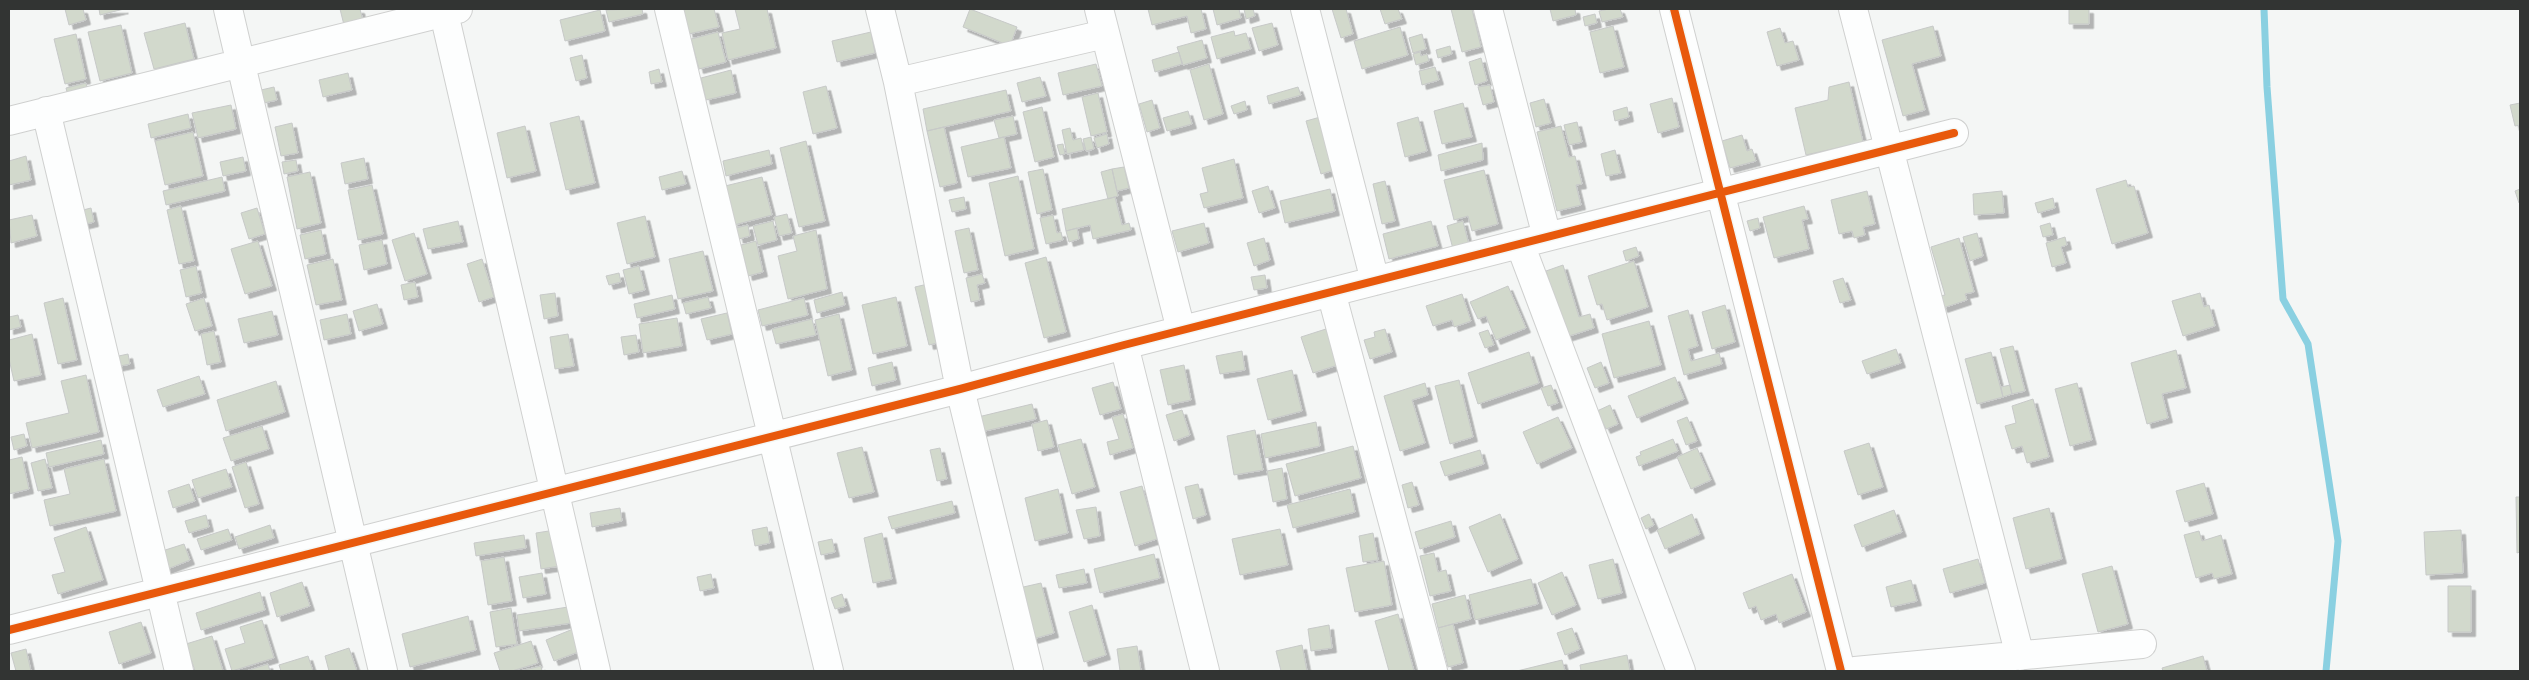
<svg xmlns="http://www.w3.org/2000/svg" width="2529" height="680" font-family="Inter,sans-serif">
	<style>
		.lines { fill: none; stroke-linecap: round; stroke-linejoin: round }
		.stream { stroke: #8ad0e1; stroke-width: 7 }
		.building { fill: #d2d9cc; stroke: #c7c9c8; filter: url(#shadow) }
		.minor-casing { stroke: #cfd0cf; stroke-width: 30 }
		.minor { stroke: #fdfefe; stroke-width: 28 }
		.cycleway-casing { stroke: #f3f7f5; stroke-width: 11 }
		.cycleway { stroke: #e8590c; stroke-width: 8 }
	</style>
	<defs>
		<filter id="shadow"><feDropShadow dx="4.5" dy="4.5" stdDeviation="0" flood-color="#0004"/></filter>
	</defs>
	<rect width="100%" height="100%" fill="#f4f6f5"/>
	<g class="lines">
		<path class="stream" d="M2264 9 2267 87 2283 299 2308 344 2338 541 2326 671"/>
	</g>
	<path class="building" d="M65 9H83L86 20 69 25Z
		M99 9H124L100 15Z
		M340 9H360L364 25 345 29Z
		M642 9 643 14 609 22 606 10Z
		M683 9H714L719 27 689 34Z
		M735 9H767L776 48 728 60 722 33 740 29Z
		M970 9 1017 27 1010 46 963 27Z
		M1148 9H1201L1206 29 1191 33 1187 16 1152 25Z
		M1213 9H1239L1241 18 1217 25Z
		M1244 9H1253L1255 16 1246 19Z
		M1332 9H1346L1353 34 1341 38Z
		M1380 9H1398L1402 19 1385 24Z
		M1451 9H1472L1481 47 1462 52Z
		M1550 9H1575L1576 15 1553 21Z
		M1609 9H1620L1623 17 1602 22 1599 11Z
		M2069 9H2089V24H2069Z
		M600 10 605 31 565 41 560 20Z
		M1595 14 1597 23 1585 26 1583 17Z
		M185 23 194 59 154 69 144 33Z
		M1272 23 1278 45 1259 51 1252 28Z
		M121 25 132 73 100 81 88 32Z
		M1613 26 1624 67 1600 73 1590 32Z
		M1933 26 1941 56 1912 64 1925 110 1903 116 1882 40Z
		M1400 27 1408 55 1362 69 1354 41Z
		M1780 28 1785 43 1793 41 1799 60 1777 66 1767 32Z
		M1234 31 1235 36 1246 33 1251 49 1217 59 1211 37Z
		M718 32 726 62 699 69 691 39Z
		M871 32 875 53 837 62 832 41Z
		M76 34 86 79 65 84 54 39Z
		M1422 34 1426 49 1413 53 1409 38Z
		M1202 40 1207 58 1183 65 1177 47Z
		M1450 46 1452 54 1438 58 1436 50Z
		M1179 52 1182 64 1155 72 1152 60Z
		M1420 52 1421 56 1427 54 1429 61 1416 65 1413 54Z
		M582 55 587 78 576 81 570 58Z
		M1481 58 1487 81 1475 85 1469 62Z
		M1096 64 1102 86 1063 95 1058 73Z
		M1209 64 1223 114 1204 120 1190 70Z
		M1435 67 1439 80 1422 85 1419 71Z
		M659 69 662 82 651 84 649 72Z
		M731 70 736 93 706 100 701 78Z
		M348 73 352 90 323 97 319 80Z
		M1040 77 1046 96 1022 102 1017 83Z
		M1849 82 1863 142 1806 155 1795 108 1828 100 1829 87Z
		M86 83 89 95 69 100 66 88Z
		M1490 85 1494 102 1483 105 1478 87Z
		M826 86 837 128 813 134 803 92Z
		M274 87 277 100 264 103 261 90Z
		M1298 87 1301 95 1269 104 1267 96Z
		M1006 90 1011 111 927 131 923 109Z
		M1098 93 1107 132 1091 136 1082 97Z
		M1672 98 1679 127 1658 133 1650 104Z
		M1544 99 1551 123 1536 127 1530 103Z
		M1152 100 1160 128 1147 132 1139 104Z
		M1245 101 1247 110 1234 114 1231 106Z
		M1463 103 1472 137 1442 144 1434 111Z
		M2520 103V128V125L2515 126 2510 105Z
		M231 105 236 129 198 138 192 113Z
		M1042 107 1054 157 1035 162 1023 112Z
		M1627 107 1629 117 1615 121 1613 111Z
		M1188 111 1192 124 1167 131 1163 118Z
		M188 114 191 128 151 138 148 124Z
		M579 116 595 183 566 190 550 123Z
		M1013 116 1017 134 999 138 994 120Z
		M1324 116 1340 168 1321 174 1306 121Z
		M1418 117 1427 151 1405 157 1397 123Z
		M1577 122 1582 142 1569 145 1564 125Z
		M292 123 298 153 281 156 275 127Z
		M525 126 536 171 507 178 497 133Z
		M1561 126 1569 157 1575 156 1582 184 1576 185 1581 205 1557 211 1537 132Z
		M944 127 957 183 940 187 927 131Z
		M1070 128 1073 140 1081 138 1084 150 1067 154 1062 130Z
		M193 132 203 176 165 185 155 141Z
		M1107 134 1109 144 1097 148 1094 138Z
		M1742 135 1747 151 1752 149 1756 161 1730 168 1722 141Z
		M1004 137 1011 168 968 177 961 147Z
		M1091 137 1094 149 1086 151 1083 139Z
		M806 141 825 221 799 227 780 148Z
		M1482 143 1483 160 1441 171 1438 155Z
		M1063 144 1065 154 1060 155 1057 145Z
		M769 150 772 164 726 176 723 161Z
		M1615 150 1621 173 1606 176 1601 154Z
		M26 156 31 180 9 185V161Z
		M243 157 246 171 223 176 220 162Z
		M364 158 368 179 345 184 341 163Z
		M1234 159 1243 198 1204 208 1200 194 1208 192 1202 168Z
		M296 160 298 171 284 174 282 162Z
		M1124 167 1129 188 1117 191 1112 169Z
		M1043 169 1052 210 1037 214 1028 172Z
		M1112 169 1118 196 1108 199 1101 172Z
		M1484 170 1498 224 1472 231 1468 216 1454 220 1444 180Z
		M682 171 686 184 662 190 659 177Z
		M310 172 321 223 297 229 287 177Z
		M1018 176 1034 249 1005 256 989 183Z
		M222 177 225 191 166 205 163 191Z
		M762 177 772 215 734 225 725 186Z
		M2126 180 2128 187 2134 186 2148 233 2112 244 2096 189Z
		M1385 181 1395 221 1382 224 1373 184Z
		M372 185 383 234 358 240 348 190Z
		M1268 186 1275 208 1259 213 1252 191Z
		M1330 189 1335 211 1285 223 1280 201Z
		M2520 189V203H2519L2515 191Z
		M1867 191 1875 224 1863 227 1865 235 1854 238 1852 231 1839 234 1831 200Z
		M2002 191 2004 213 1974 215 1973 194Z
		M964 197 966 209 952 212 949 200Z
		M1115 197 1122 225 1129 223 1131 230 1093 239 1090 225 1066 231 1062 209Z
		M2053 198 2055 208 2038 213 2035 203Z
		M181 206 194 261 179 264 167 210Z
		M1804 206 1808 219 1802 220 1809 249 1774 258 1763 217Z
		M91 208 94 222 78 226 75 212Z
		M257 208 265 234 249 239 241 213Z
		M787 214 792 233 779 236 774 217Z
		M32 215 37 236 11 243 9 220Z
		M1053 215 1057 233 1061 232 1063 240 1046 244 1040 218Z
		M645 216 655 257 627 264 617 223Z
		M1758 218 1760 228 1750 231 1747 221Z
		M458 221 463 242 428 249 423 229Z
		M773 221 777 240 758 245 753 226Z
		M1431 221 1438 246 1389 259 1383 234Z
		M1463 221 1469 245 1453 249 1447 226Z
		M1204 223 1209 243 1178 252 1172 231Z
		M2050 223 2053 235 2043 237 2040 226Z
		M748 225 750 236 739 239 736 228Z
		M969 228 978 270 964 273 955 231Z
		M1077 228 1079 239 1069 242 1066 231Z
		M321 230 326 254 305 259 300 235Z
		M816 230 827 289 788 299 778 256 797 251 793 236Z
		M414 233 427 274 405 281 392 240Z
		M1977 233 1983 256 1970 261 1963 237Z
		M2065 237 2067 245 2061 247 2066 263 2052 267 2046 243Z
		M1264 238 1270 260 1254 266 1247 243Z
		M1959 238 1974 292 1965 294 1967 300 1943 308 1940 296 1945 295 1931 247Z
		M382 240 387 264 364 270 359 245Z
		M258 241 272 286 245 294 231 249Z
		M756 241 763 272 748 276 741 245Z
		M1636 247 1639 256 1626 261 1623 251Z
		M703 251 713 291 678 299 669 259Z
		M1046 257 1066 332 1044 338 1025 263Z
		M333 259 342 300 316 305 307 265Z
		M482 259 494 297 479 302 467 264Z
		M1634 261 1648 307 1607 320 1602 304 1597 305 1588 276Z
		M1563 265 1579 317 1590 314 1594 328 1566 337 1546 271Z
		M196 266 202 293 186 297 180 270Z
		M639 266 645 290 629 294 623 270Z
		M619 273 621 282 609 285 606 276Z
		M982 274 985 283 977 285 980 300 971 302 966 278Z
		M1265 275 1267 288 1254 290 1251 277Z
		M1843 278 1851 300 1840 303 1833 281Z
		M415 282 418 297 404 300 401 285Z
		M932 283 946 341 929 345 915 287Z
		M1508 286 1526 328 1496 340 1486 316 1478 319 1470 302Z
		M842 292 845 305 817 313 814 300Z
		M555 293 558 316 544 319 540 295Z
		M2200 293 2204 307 2209 305 2215 326 2183 336 2172 301Z
		M1462 294 1471 321 1454 327 1452 320 1433 326 1426 306Z
		M672 295 675 309 637 318 634 304Z
		M708 297 711 308 686 314 683 303Z
		M896 297 907 346 873 354 862 305Z
		M63 298 77 360 58 364 44 303Z
		M204 298 212 326 195 331 186 304Z
		M804 298 808 315 762 326 758 310Z
		M377 304 383 324 359 331 353 311Z
		M1725 305 1735 342 1712 349 1702 312Z
		M1688 310 1698 346 1688 349 1691 361 1719 353 1722 364 1684 375 1668 316Z
		M272 311 278 335 244 343 238 319Z
		M727 313 732 334 707 340 701 319Z
		M347 314 351 334 324 340 320 320Z
		M839 314 852 370 828 376 815 320Z
		M18 315 21 327 9 330V317Z
		M677 318 682 346 643 353 639 324Z
		M812 319 816 335 776 344 772 329Z
		M1649 321 1661 365 1614 378 1602 334Z
		M1329 328 1341 364 1313 373 1301 337Z
		M1385 329 1392 352 1370 359 1364 340 1375 337 1374 332Z
		M1488 330 1494 345 1485 348 1479 333Z
		M214 331 221 362 207 365 201 334Z
		M32 334 41 375 14 381 9 359V340Z
		M568 334 574 366 555 369 550 337Z
		M636 335 639 352 624 355 621 337Z
		M2013 346 2025 391 2012 394 2000 349Z
		M1896 349 1901 363 1867 374 1862 361Z
		M2176 350 2186 388 2162 394 2168 418 2147 424 2131 363Z
		M1242 351 1245 370 1220 374 1216 356Z
		M1529 352 1539 383 1478 404 1468 373Z
		M1991 352 2003 397 1977 404 1965 359Z
		M128 354 130 364 116 367 114 357Z
		M892 362 896 380 872 386 868 368Z
		M1601 362 1609 383 1595 388 1587 368Z
		M1184 365 1191 400 1168 405 1160 370Z
		M1292 370 1302 411 1268 420 1257 379Z
		M86 375 99 432 32 448 26 423 69 413 61 381Z
		M199 376 205 394 163 407 157 390Z
		M1675 377 1684 399 1637 418 1628 396Z
		M1459 380 1473 437 1450 444 1435 386Z
		M276 381 285 412 226 431 217 400Z
		M1113 382 1121 409 1100 415 1092 388Z
		M1425 383 1428 395 1412 400 1425 443 1400 451 1384 396Z
		M2077 383 2092 440 2070 446 2055 389Z
		M1551 385 1558 403 1548 406 1541 388Z
		M2010 385 2012 394 2003 397 2001 387Z
		M2033 399 2049 457 2027 463 2022 446 2012 449 2005 426 2016 423 2012 406Z
		M1032 404 1036 419 981 432 978 417Z
		M1610 405 1618 424 1606 429 1597 411Z
		M1182 410 1190 435 1174 441 1166 415Z
		M1123 414 1133 448 1110 455 1107 442 1119 439 1112 417Z
		M1558 417 1572 448 1537 464 1523 432Z
		M1687 417 1697 441 1686 445 1677 421Z
		M1047 420 1054 447 1038 451 1032 424Z
		M1316 422 1320 446 1265 458 1261 434Z
		M262 426 269 449 231 461 223 438Z
		M1255 430 1263 470 1234 475 1227 436Z
		M24 434 27 446 14 450 11 437Z
		M1081 439 1095 487 1072 494 1058 445Z
		M1673 439 1678 451 1639 466 1636 457 1641 455 1640 452Z
		M101 440 104 454 49 467 46 453Z
		M1869 443 1883 487 1858 495 1844 451Z
		M1353 446 1361 478 1295 496 1286 464Z
		M862 447 874 492 849 498 837 453Z
		M940 448 947 479 937 481 930 450Z
		M1697 448 1711 480 1691 489 1677 457Z
		M1480 450 1484 464 1445 476 1440 462Z
		M22 457 29 489 9 494V460Z
		M45 459 52 488 38 491 31 463Z
		M104 459 116 511 50 526 44 500 70 494 64 469Z
		M246 462 259 504 245 508 232 467Z
		M1282 468 1287 499 1273 502 1267 471Z
		M226 469 232 487 198 498 192 480Z
		M1412 482 1419 505 1408 508 1402 485Z
		M2204 483 2213 514 2185 522 2176 491Z
		M189 484 195 501 173 508 168 491Z
		M1198 484 1206 515 1193 519 1185 487Z
		M1142 486 1157 539 1135 546 1120 492Z
		M1058 489 1068 533 1035 541 1025 498Z
		M1350 489 1355 512 1293 528 1287 505Z
		M2516 497H2520V552L2517 553Z
		M952 501 955 513 892 529 888 517Z
		M1096 507 1100 536 1084 539 1076 510Z
		M620 508 622 521 592 527 590 513Z
		M2049 508 2062 559 2026 569 2013 518Z
		M1894 510 1902 532 1862 547 1854 525Z
		M1500 514 1518 559 1488 572 1469 527Z
		M1649 514 1654 525 1646 529 1641 518Z
		M1692 514 1700 534 1665 549 1657 530Z
		M206 515 209 527 189 533 185 521Z
		M1451 521 1455 537 1420 549 1415 532Z
		M270 525 274 538 239 549 235 537Z
		M86 527 103 580 58 594 52 575 65 572 54 538Z
		M767 527 770 543 755 546 752 530Z
		M228 529 232 540 201 550 197 539Z
		M1280 529 1288 565 1240 575 1232 539Z
		M555 530 560 566 541 569 536 533Z
		M2461 530 2463 573 2426 575 2424 532Z
		M2199 531 2202 541 2221 535 2232 574 2214 579 2212 573 2196 578 2184 535Z
		M882 533 892 579 873 583 864 538Z
		M1373 533 1378 560 1363 562 1359 536Z
		M524 535 526 548 476 556 474 543Z
		M832 539 835 552 821 555 818 542Z
		M184 544 190 560 165 570 159 552Z
		M1434 553 1438 572 1446 570 1451 591 1430 596 1420 556Z
		M1154 554 1160 578 1100 593 1094 569Z
		M504 557 512 601 488 605 481 561Z
		M1613 559 1622 593 1598 599 1589 565Z
		M1978 559 1985 583 1950 593 1943 569Z
		M1384 561 1392 605 1355 612 1346 568Z
		M2112 566 2128 624 2098 632 2082 574Z
		M1084 569 1087 583 1059 588 1056 575Z
		M1562 572 1576 605 1552 615 1538 583Z
		M542 573 546 594 523 598 519 577Z
		M711 574 714 588 700 591 697 577Z
		M1792 574 1806 612 1779 623 1776 614 1761 620 1756 606 1749 609 1743 593Z
		M1531 579 1538 604 1475 620 1469 595Z
		M1911 580 1917 601 1891 607 1886 587Z
		M302 582 310 606 277 617 270 593Z
		M1041 583 1054 633 1033 639 1019 588Z
		M2448 586H2471V632H2448Z
		M260 592 265 610 201 630 196 613Z
		M842 594 846 606 835 609 831 598Z
		M1465 595 1471 619 1438 628 1432 604Z
		M1092 605 1106 655 1084 662 1069 612Z
		M568 607 571 623 519 631 517 615Z
		M511 608 517 644 496 647 490 612Z
		M1398 614 1414 671H1389L1375 621Z
		M468 616 476 650 410 667 402 634Z
		M262 620 274 658 232 671 225 649 245 643 240 627Z
		M141 622 151 653 119 664 109 632Z
		M1453 624 1463 663 1448 667 1438 628Z
		M1329 625 1332 648 1311 651 1308 629Z
		M1572 628 1580 649 1565 655 1557 633Z
		M573 629 581 651 554 661 546 640Z
		M212 636 223 671H195L186 644Z
		M531 641 538 663 512 671H500L494 653Z
		M1302 645 1307 671H1281L1276 651Z
		M1137 646 1141 671H1120L1117 649Z
		M349 648 357 671H329L325 656Z
		M26 649 31 671H16L11 653Z
		M1627 655 1630 671H1581L1580 665Z
		M308 656 313 671H281L279 665Z
		M2203 656 2207 671H2163L2162 668Z
		M1562 660 1565 671H1517Z
		M268 664 270 671H246Z
		M541 666 542 671H520Z"/>
	<g class="lines">
		<defs>
			<path id="minor" d="M228 9 383 671
				M443 9 596 671
				M669 9 829 671
				M880 9 898 82 960 389 1029 671
				M1099 9 1181 330
				M1305 9 1375 281
				M1488 9 1547 237
				M1674 9 1841 671
				M1853 9 2020 656
				M898 82 1105 34
				M46 111 179 671
				M9 121 458 9
				M1520 244 1681 671
				M1331 292 1433 671
				M1124 345 1205 671
				M9 630 960 389 1124 345 1954 133
				M1855 671 2142 644"/>
		</defs>
		<use href="#minor" class="minor-casing"/>
		<use href="#minor" class="minor"/>
		<defs>
			<path id="cycleway" d="M1674 9 1841 671
				M9 630 960 389 1124 345 1954 133"/>
		</defs>
		<use href="#cycleway" class="cycleway-casing"/>
		<use href="#cycleway" class="cycleway"/>
	</g>
	<rect width="2529" height="680" fill="none" stroke="#323433" stroke-width="20"/>
</svg>
